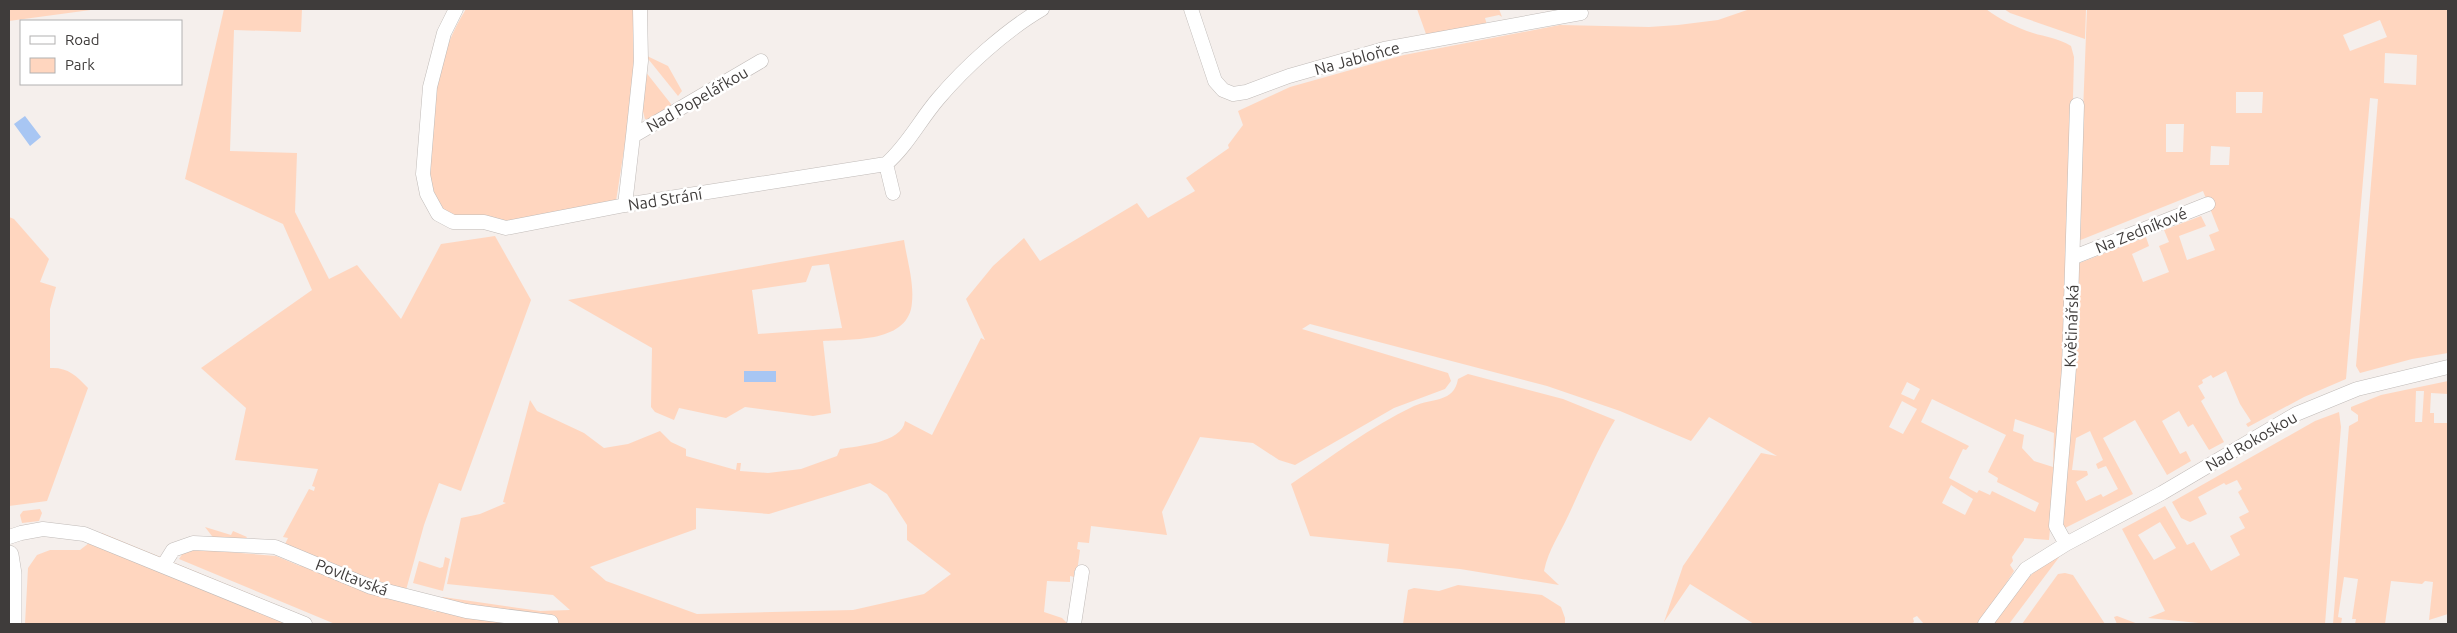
<svg xmlns="http://www.w3.org/2000/svg" width="2457" height="633" font-family="Ubuntu,sans-serif">
	<style>
		.green { fill: #ffd6bf; fill-rule: evenodd }
		.water { fill: #a8c6f3 }
		.lines { fill: none; stroke-linecap: round; stroke-linejoin: round }
		.street-casing { stroke: #c0bbb8; stroke-width: 15 }
		.secondary-casing { stroke: #c0bbb8; stroke-width: 20 }
		.street { stroke: #fff; stroke-width: 14 }
		.secondary { stroke: #fff; stroke-width: 19 }
		.labels { text-anchor: middle; dominant-baseline: central; stroke-width: 5; stroke-linejoin: round; paint-order: stroke }
		.street-label { font-size: 16px; fill: #3f3c3b; stroke: #fff }
	</style>
	<rect width="100%" height="100%" fill="#f5efec"/>
	<path class="green" d="M9 9H98L9 21Z
		M224 9H302L301 32 234 30 230 151 297 153 295 212 329 279 357 265 401 319 441 244 495 236 531 300 461 491 439 483 424 525 406 590 336 567 285 544 288 538 283 537 309 489 314 491 315 487 312 486 318 469 235 460 246 408 201 368 312 290 283 224 185 179Z
		M466 9H633L634 86 616 201C564 212 505 231 452 217 420 208 430 141 433 116 434 104 434 90 437 78 443 54 453 30 466 9Z
		M1417 9H1499L1502 17 1499 15 1485 18 1487 25 1426 34Z
		M1750 9H1986C1999 19 2017 28 2033 33 2046 37 2058 38 2071 46L2074 57 2067 344 2049 540 2024 538V540L2012 557 2013 561 2010 565 2014 571 1980 624H1924L1917 616 1913 618 1914 622 1911 624H1754L1690 584 1664 622 1683 566 1761 453 1777 456 1709 417 1691 441 1620 411 1547 386 1310 324 1302 329 1448 373 1451 381 1445 389 1394 408 1295 465 1279 460 1253 443 1200 437 1162 512 1167 535 1091 526 1089 543 1078 542 1077 549 1080 550 1077 572 1074 571V577L1070 576V582L1047 581 1044 612 1062 618 1068 624H335L179 559 183 553 192 549 276 556 300 566 309 563 367 589 436 612 443 597 540 611 570 610 553 595 447 584 461 518 480 514 506 503 503 502 530 400 537 411 584 433 604 448 628 444 660 431 671 442 686 449V456L736 470 737 463H741L740 471 768 473 801 469 837 456 840 449C858 446 902 443 905 421L932 435 981 338 985 340 966 299 993 266 1024 238 1040 261 1137 203 1148 218 1195 191 1186 178 1229 148 1228 145 1243 125 1238 111 1290 87 1404 55 1560 25 1649 27 1678 25 1718 20ZM1907 382 1920 389 1914 400 1901 394ZM1932 399 2006 435 1988 472 1998 478 1997 482 2039 503 2035 512 1992 491 1990 495 1979 490 1977 493 1949 478 1963 449 1966 450 1969 446 1921 422ZM1902 401 1917 409 1903 434 1889 427ZM2015 419 2054 433 2053 467 2034 461 2022 448 2024 435 2013 431ZM870 483 887 494 907 525V540L951 574 924 594 853 610 697 614 606 581 590 567 696 529V508L769 514ZM1951 485 1973 499 1965 515 1942 503Z
		M2004 9H2086L2085 39 2010 13Z
		M2087 9H2448V353L2412 359 2360 373 2356 366 2378 99 2370 98 2346 379 2304 397 2248 427 2246 424 2251 421 2240 404 2226 371 2213 378 2211 375 2202 380 2203 383 2198 386 2205 398 2201 401 2224 442 2209 450 2193 424 2188 427 2179 411 2162 421 2180 454 2186 451 2191 461 2167 475 2135 420 2103 438 2133 494 2063 529 2077 264 2146 237 2149 246 2132 254 2143 282 2169 272 2159 246 2169 242 2164 230 2201 216 2206 226 2179 236 2187 260 2215 250 2209 235 2219 231 2203 191 2078 241ZM2380 20 2387 37 2350 51 2343 35ZM2385 53 2417 55 2416 85 2384 83ZM2263 92 2262 113H2236V92ZM2166 124H2184L2183 152H2166ZM2211 146 2230 147 2229 165H2210ZM2090 431 2103 460 2096 464 2098 469 2106 466 2118 489 2103 497 2101 494 2086 501 2076 482 2088 475 2087 471 2072 470 2076 438Z
		M645 55 668 66 682 91 678 96Z
		M645 71 671 104 670 109 650 120 645 119 642 108Z
		M9 217 14 219 49 259 40 282 56 287 50 309V368C67 367 76 375 88 388L47 501 9 506Z
		M904 240C907 260 914 282 912 302 910 343 852 339 823 341L831 413 813 416 745 407 726 418 679 408 674 420 655 412 651 407 652 348 568 300ZM829 264 842 328 758 334 752 290 806 282 812 266Z
		M1468 374 1563 399 1615 420C1597 450 1584 482 1569 514 1559 536 1549 548 1544 571L1559 585 1460 569 1387 562 1389 544 1310 536 1291 484C1331 457 1370 427 1414 406 1432 398 1454 403 1458 379Z
		M2448 381V394L2431 393 2430 413H2434V423H2448V614L2429 620 2433 582 2425 581 2422 584 2391 581 2385 624H2355L2356 619H2352L2358 579 2344 577 2338 617 2342 618 2341 624H2333L2349 426 2358 421V415L2351 410V407L2381 395ZM2416 391H2424L2422 422H2415Z
		M2339 412 2341 427 2325 624H2209L2148 618 2165 611 2122 529 2165 506 2187 545 2194 542 2211 571 2240 555 2230 536 2245 528 2239 517 2249 512 2238 492 2242 489 2237 480 2226 485 2224 483 2198 497 2207 514 2190 522 2181 518 2172 502 2315 421ZM2160 522 2176 548 2154 560 2138 535Z
		M40 509 42 513 39 521 22 523 20 515 23 511Z
		M205 527 231 535 233 531 247 537 245 540H215Z
		M102 533 304 616 310 624H25L28 568 37 555 50 550H80Z
		M2060 556 2009 624H1989C2009 597 2029 570 2060 556Z
		M445 557 450 559 443 591 413 583 419 561 440 568 443 567Z
		M2065 573 2073 575 2105 624H2022L2058 574Z
		M1458 585 1542 595 1561 607 1565 618V624H1403L1408 590 1414 588 1439 591Z
		M2117 616 2138 624H2117L2114 617Z"/>
	<path class="water" d="M25 116 41 137 30 146 14 124Z
		M744 371H776V382H744Z"/>
	<g class="lines">
		<defs>
			<path id="street" d="M456 9 444 33 430 87 423 174 427 194 438 214 453 222H484L506 228 625 205 886 164C907 146 920 120 938 99 965 67 1006 30 1042 9
				M1191 9 1215 81 1223 90 1233 94 1246 92 1289 76 1384 49 1581 13
				M633 136 641 61 640 9
				M886 164 893 193
				M625 205 633 136 761 61
				M2074 257 2208 204
				M9 537 21 533 43 529 84 534 305 624
				M2066 544 2056 526 2069 368 2077 105
				M163 566 173 550 193 543 275 547 371 587 466 611 551 622
				M1074 624 1082 572
				M1985 624 2026 569 2066 544 2162 493 2296 414 2357 389 2448 367"/>
			<path id="secondary" d="M9 555 12 574V624"/>
		</defs>
		<use href="#street" class="street-casing"/>
		<use href="#secondary" class="secondary-casing"/>
		<use href="#street" class="street"/>
		<use href="#secondary" class="secondary"/>
	</g>
	<g class="labels">
		<g class="street-label">
			<text transform="translate(1357 58) rotate(-15)">Na Jabloňce</text>
			<text transform="translate(697 99) rotate(-30)">Nad Popelářkou</text>
			<text transform="translate(665 199) rotate(-9)">Nad Strání</text>
			<text transform="translate(2141 230) rotate(-22)">Na Zedníkové</text>
			<text transform="translate(2071 326) rotate(-88)">Květinářská</text>
			<text transform="translate(2251 441) rotate(-30)">Nad Rokoskou</text>
			<text transform="translate(352 577) rotate(21)">Povltavská</text>
		</g>
	</g>
	<rect width="2457" height="633" fill="none" stroke="#3f3c3b" stroke-width="20"/>
	<rect x="20" y="20" width="162" height="65" fill="#ffffff" stroke="#b2b1b1"/>
	<rect x="30" y="36" width="25" height="8" fill="#ffffff" stroke="#b2b1b1"/>
	<text x="65" y="45" font-size="15" fill="#3f3c3b">Road</text>
	<rect x="30" y="58" width="25" height="15" fill="#ffd6bf" stroke="#b2b1b1"/>
	<text x="65" y="70" font-size="15" fill="#3f3c3b">Park</text>
</svg>
